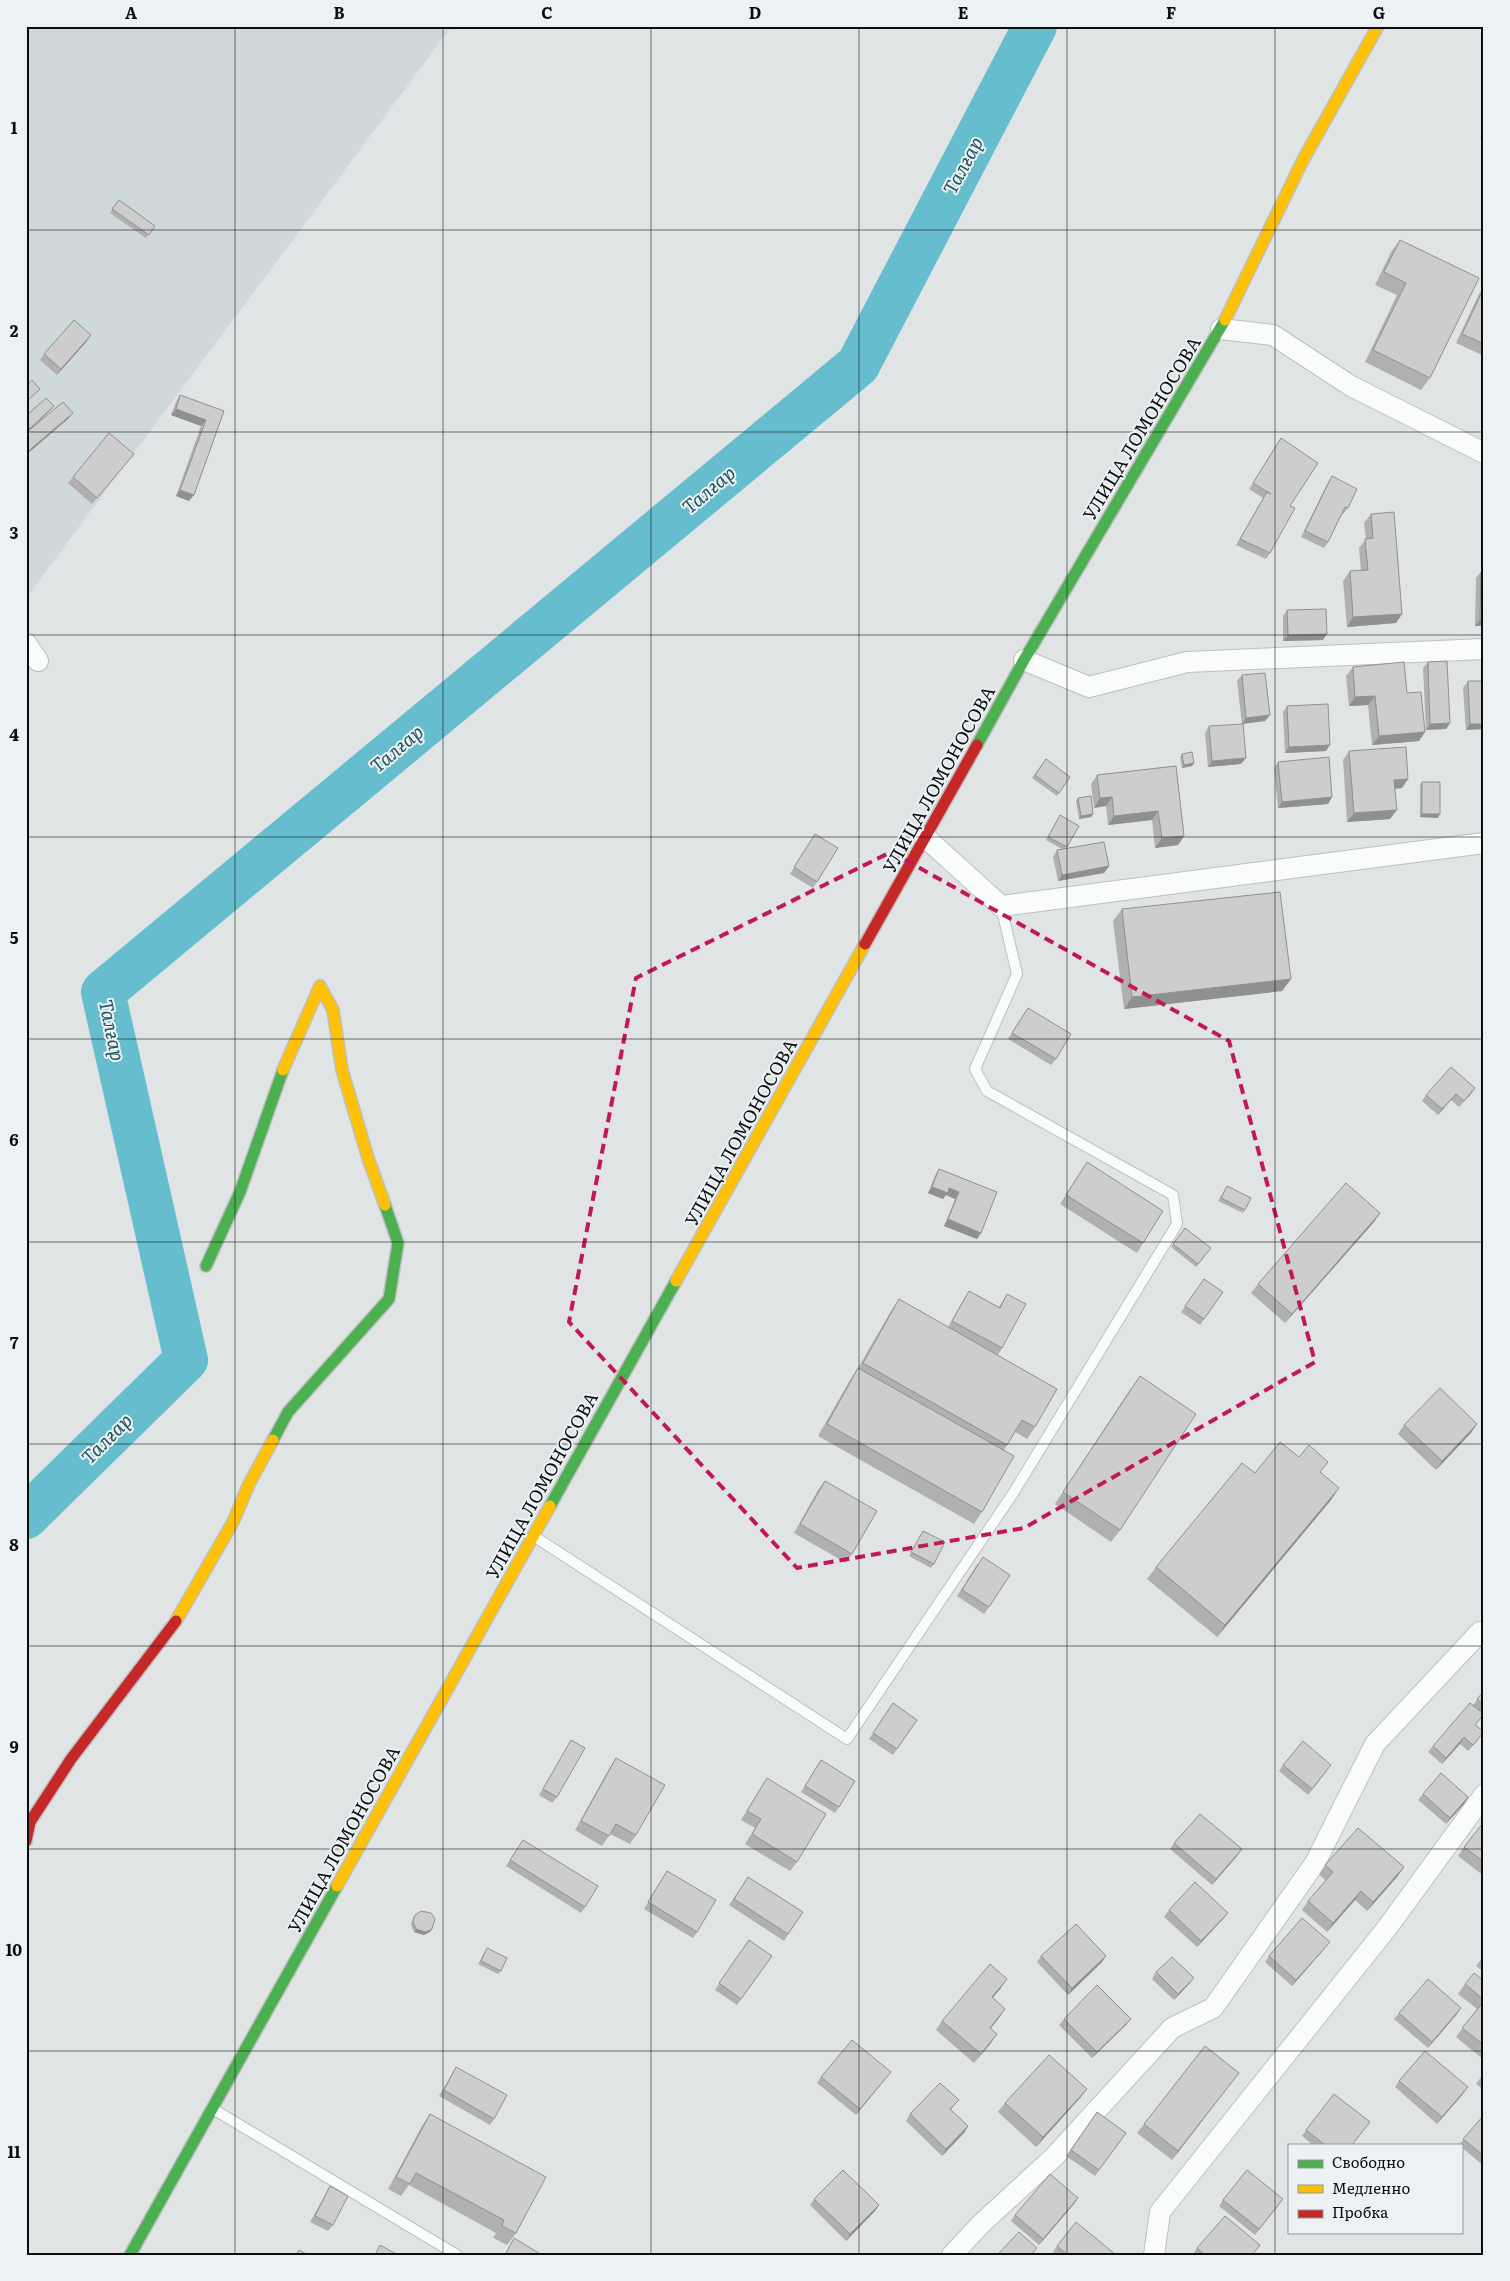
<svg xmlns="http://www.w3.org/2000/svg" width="1510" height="2281" font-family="Literata,serif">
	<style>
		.built { fill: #cfd8da }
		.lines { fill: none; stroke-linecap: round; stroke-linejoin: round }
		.river { stroke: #65bdce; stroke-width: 44 }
		.lane-casing { stroke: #bdc0c0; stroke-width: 12 }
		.street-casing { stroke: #bdc0c0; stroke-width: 22 }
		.fast-casing { stroke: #bdc0c0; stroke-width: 14 }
		.slow-casing { stroke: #bdc0c0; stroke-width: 14 }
		.jam-casing { stroke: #bdc0c0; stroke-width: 14 }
		.lane { stroke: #fafbfb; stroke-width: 10 }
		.street { stroke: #fafbfb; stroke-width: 20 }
		.fast { stroke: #4caf50; stroke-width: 11 }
		.slow { stroke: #ffc107; stroke-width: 11 }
		.jam { stroke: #c62828; stroke-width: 11 }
		.wall { fill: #b0b0b1 }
		.shaded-wall { fill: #909090 }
		.building { fill: #cdcdce; stroke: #909090 }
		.marked { fill: none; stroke: #c2185b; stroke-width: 4; stroke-dasharray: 10 6; stroke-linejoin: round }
		.grid { fill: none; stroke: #0a0c0d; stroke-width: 1; stroke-opacity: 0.55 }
		.labels { text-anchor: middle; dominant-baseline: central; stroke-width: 4; stroke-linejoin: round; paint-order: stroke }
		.street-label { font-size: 18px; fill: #0a0c0d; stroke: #ecf2f4 }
		.water-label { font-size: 19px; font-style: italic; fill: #22545f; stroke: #ecf2f4 }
		.neatline { fill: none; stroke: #0a0c0d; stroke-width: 2 }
		.grid-label { font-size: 16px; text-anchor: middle; font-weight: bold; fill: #0a0c0d }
	</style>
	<rect width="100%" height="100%" fill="#e1e4e5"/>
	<path class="built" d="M26 26H452L26 598Z"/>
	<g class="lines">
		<path class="river" d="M26 1517 186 1360 103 992 858 365 1035 26"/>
		<defs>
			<path id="lane" d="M535 1537 847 1739 1014 1492 1177 1224 1173 1195 987 1091 975 1069 1017 974 1001 906
				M213 2109 457 2255"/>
			<path id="street" d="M1221 329 1273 335 1351 386 1484 453
				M26 643 38 661
				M1024 660 1089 687 1187 662 1484 649
				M925 837 1001 906 1484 843
				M952 2255 981 2224 1054 2157 1172 2028 1213 2008 1315 1863 1375 1744 1480 1632H1484
				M1154 2255 1160 2212 1387 1928 1484 1795"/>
			<path id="fast" d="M977 745 1024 660 1225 320
				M206 1266 240 1192 283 1070
				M273 1440 288 1412 389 1299 398 1243 385 1205
				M550 1506 676 1281
				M130 2255 337 1886"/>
			<path id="slow" d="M1225 320 1303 160 1378 26
				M283 1070 320 986 333 1010 342 1070 368 1158 385 1205
				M676 1281 865 944
				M176 1621 233 1522 249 1484 273 1440
				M337 1886 550 1506"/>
			<path id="jam" d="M865 944 977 745
				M26 1841 30 1822 71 1759 176 1621"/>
		</defs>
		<use href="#lane" class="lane-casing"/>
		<use href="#street" class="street-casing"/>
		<use href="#fast" class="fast-casing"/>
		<use href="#slow" class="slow-casing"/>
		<use href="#jam" class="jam-casing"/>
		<use href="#lane" class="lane"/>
		<use href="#street" class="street"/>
		<use href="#fast" class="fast"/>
		<use href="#slow" class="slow"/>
		<use href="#jam" class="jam"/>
	</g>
	<path class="wall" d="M1484 131V140L1480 138Z
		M119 200 155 226 146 238 110 213Z
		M1400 240 1430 378 1421 390 1365 362 1397 295 1375 285 1391 252Z
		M1484 287V356L1456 343 1479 294Z
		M87 341 57 375 40 360 44 354Z
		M180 395 224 411 189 501 176 496 201 426 171 415 176 402Z
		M1281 438 1290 506 1270 553 1266 559 1236 545 1263 498 1249 489Z
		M129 460 92 504 68 483 73 477Z
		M1332 476 1348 508 1343 514H1342L1328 542 1324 548 1301 537 1328 482Z
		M1371 514 1402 614 1396 623 1347 627 1343 581 1350 571H1361L1359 548 1366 539 1364 523Z
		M1481 572 1484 626H1475L1476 578Z
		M1287 610 1323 640 1283 641V616Z
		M1428 662 1450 723 1446 729 1426 730 1423 668Z
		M1353 667 1407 693 1425 732 1419 741 1372 745 1368 705 1349 706 1346 676Z
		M1242 675 1265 721 1242 724 1237 681Z
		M1468 681H1484V729L1466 730 1463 688Z
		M1287 706 1326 751 1285 753 1283 712Z
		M1209 726 1241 764 1208 767 1205 733Z
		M1484 749V773L1481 753Z
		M1349 751 1408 779 1402 788 1395 789 1390 819 1347 822 1343 760Z
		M1182 754 1194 763 1192 766 1182 768 1180 757Z
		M1046 759 1070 777 1057 796 1032 778Z
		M1278 762 1332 797 1328 804 1278 808 1274 768Z
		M1176 766 1184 836 1178 845 1155 848 1152 820 1108 825 1106 806 1094 808 1091 784 1097 775Z
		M1422 782 1438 818 1420 817V785Z
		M1078 798 1093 814 1091 817 1079 819 1076 801Z
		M1060 815 1079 826 1065 849 1109 866 1104 873 1058 881 1053 857 1057 850 1062 849 1046 840Z
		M811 840 817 882 813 888 790 874Z
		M1122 909 1291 979 1282 991 1124 1009 1113 921Z
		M1028 1008 1056 1059 1051 1065 1008 1039Z
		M1475 1088 1459 1107 1451 1100 1438 1115 1422 1101 1426 1095Z
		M1087 1162 1143 1243 1137 1253 1060 1204Z
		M939 1169 997 1192 981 1233 977 1239 944 1226 955 1199 946 1195 943 1199 928 1193 935 1175Z
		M1227 1186 1245 1210 1243 1213 1218 1201Z
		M1374 1222 1285 1323 1251 1293 1258 1284Z
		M1185 1228 1211 1248 1196 1267 1171 1247Z
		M1204 1279 1223 1292 1200 1325 1181 1312Z
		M969 1291 999 1307 1007 1294 1002 1348 998 1355 976 1343 1035 1427 1027 1439 1015 1432 1004 1450 982 1512 974 1524 818 1436 850 1380 858 1368 891 1311 899 1299 948 1327 965 1297Z
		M1131 1388 1120 1530 1111 1542 1055 1504Z
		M1404 1425 1471 1433 1436 1470 1398 1434Z
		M1299 1457 1321 1472 1331 1500 1217 1637 1147 1579 1156 1567 1255 1473Z
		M825 1481 852 1554 846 1563 794 1533 818 1490Z
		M923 1531 934 1564 931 1568 909 1556Z
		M978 1563 989 1607 984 1614 957 1596Z
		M1484 1691V1715L1475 1725 1479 1739 1468 1751 1460 1744 1442 1764 1428 1752 1433 1746 1473 1705Z
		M893 1703 917 1720 893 1755 869 1739Z
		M571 1740 557 1797 552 1803 539 1795Z
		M616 1758 636 1835 630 1844 610 1834 602 1846 575 1830 610 1767Z
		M821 1760 839 1807 835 1813 801 1792Z
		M1283 1765 1327 1771 1308 1795 1279 1771Z
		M767 1778 797 1862 790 1871 745 1844 755 1828 741 1820Z
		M1423 1794 1468 1797 1464 1804 1446 1824 1418 1800Z
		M1484 1823V1876L1458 1856 1464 1847Z
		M523 1840 585 1907 581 1913 506 1866Z
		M1174 1843 1237 1856 1212 1885 1170 1849Z
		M1325 1865 1404 1867 1397 1877 1367 1911 1355 1900 1327 1932 1302 1910 1308 1901 1326 1881 1319 1874Z
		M667 1871 697 1932 693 1938 644 1909Z
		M748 1877 803 1912 784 1941 729 1905Z
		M1169 1910 1228 1913 1223 1919 1197 1947 1164 1917Z
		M415 1915 432 1929 430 1932 424 1935 414 1932 411 1925 413 1918Z
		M749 1940 772 1956 737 2005 715 1990Z
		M487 1948 501 1971 498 1974 478 1964Z
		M1325 1948 1292 1986 1265 1962 1269 1956Z
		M1041 1956H1106L1102 1962 1068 1995 1037 1962Z
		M1484 1956V1972L1476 1966Z
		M1156 1972 1194 1978 1189 1984 1174 2000 1152 1979Z
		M1484 1981V2060L1456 2037 1477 2009 1458 1994 1465 1984Z
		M1001 1988 992 1998 1005 2009 991 2028V2043L974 2063 936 2030 942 2021Z
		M1461 2008 1457 2014 1428 2048 1394 2019 1399 2013Z
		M1064 2019H1131L1126 2025 1092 2058 1059 2025Z
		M456 2067 494 2119 490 2125 439 2096Z
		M891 2072 856 2115 817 2083 821 2077Z
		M1484 2073V2090L1476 2084Z
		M1399 2081 1463 2094 1437 2124 1395 2087Z
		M1232 2082 1172 2160 1137 2133 1144 2124Z
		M1087 2089 1080 2098 1036 2147 998 2112 1005 2103Z
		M954 2106 951 2110 968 2126 964 2133 942 2156 906 2121 910 2114Z
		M1097 2112 1126 2133 1095 2176 1066 2156Z
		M430 2114 516 2233 507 2245 493 2238 496 2233 409 2185 401 2196 388 2189 422 2126Z
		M1484 2115V2166L1461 2147V2145H1459Z
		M1370 2122 1352 2145H1313L1302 2136 1306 2130Z
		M330 2186 333 2225 328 2231 310 2222 326 2193Z
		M1078 2198 1074 2204 1039 2245 1011 2221 1015 2215Z
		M814 2199 879 2205 875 2211 846 2241 810 2205Z
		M1223 2200 1279 2205 1255 2235 1219 2206Z
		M1057 2246 1116 2255H1056L1053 2252Z
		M1197 2248 1255 2251 1253 2255H1194L1193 2254Z"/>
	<path class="shaded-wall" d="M91 335 87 341 57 375 61 369Z
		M54 406 52 409 26 433V432Z
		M176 409 206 420 201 426 171 415Z
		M73 413 68 419 26 455V453Z
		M180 490 194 495 189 501 176 496Z
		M1402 614 1396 623 1347 627 1353 617Z
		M1480 620H1484V626H1475Z
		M1327 634 1323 640 1283 641 1288 635Z
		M1375 696 1368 705 1349 706 1355 697Z
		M1270 715 1265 721 1242 724 1246 718Z
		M1450 723 1446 729 1426 730 1430 724Z
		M1470 724H1484V729L1466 730Z
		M1425 732 1419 741 1372 745 1379 736Z
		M1330 745 1326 751 1285 753 1289 747Z
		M1246 758 1241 764 1208 767 1212 761Z
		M1194 763 1192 766 1182 768 1184 765Z
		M1408 779 1402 788 1388 789 1394 780Z
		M1112 797 1106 806 1094 808 1100 798Z
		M1332 797 1328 804 1278 808 1282 802Z
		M1397 810 1390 819 1347 822 1354 813Z
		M1158 811 1152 820 1108 825 1114 816Z
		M1093 814 1091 817 1079 819 1081 816Z
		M1422 814H1440L1438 818 1420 817Z
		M1184 836 1178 845 1155 848 1162 838Z
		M1109 866 1104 873 1058 881 1062 875Z
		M1291 979 1282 991 1124 1009 1132 997Z
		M1475 1088 1471 1094 1459 1107 1464 1101Z
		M1456 1094 1451 1100 1438 1115 1442 1109Z
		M932 1187 949 1188 959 1192 955 1199 946 1195 943 1199 928 1193Z
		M1380 1213 1374 1222 1285 1323 1292 1314Z
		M948 1219 981 1233 977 1239 944 1226Z
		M1477 1424 1471 1433 1436 1470 1442 1461Z
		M1339 1488 1331 1500 1217 1637 1225 1625Z
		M1464 1737 1460 1744 1442 1764 1446 1758Z
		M1468 1797 1464 1804 1446 1824 1450 1818Z
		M1242 1849 1237 1856 1212 1885 1216 1879Z
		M1404 1867 1397 1877 1367 1911 1373 1902Z
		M1361 1891 1355 1900 1327 1932 1333 1923Z
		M1228 1913 1223 1919 1197 1947 1201 1941Z
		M416 1929H432L430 1932 424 1935 414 1932Z
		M1330 1942 1325 1948 1292 1986 1296 1980Z
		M1106 1956 1102 1962 1068 1995 1072 1988Z
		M1194 1978 1189 1984 1174 2000 1178 1994Z
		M1007 1979 1001 1988 985 2007 992 1997Z
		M1461 2008 1457 2014 1428 2048 1432 2042Z
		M1005 2009 999 2018 984 2037 990 2028Z
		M1131 2019 1126 2025 1092 2058 1097 2052Z
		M997 2034 991 2043 974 2063 981 2054Z
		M891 2072 886 2078 856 2115 860 2109Z
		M1239 2073 1232 2082 1172 2160 1178 2151Z
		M1468 2087 1463 2094 1437 2124 1442 2117Z
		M1087 2089 1080 2098 1036 2147 1043 2137Z
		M968 2126 964 2133 942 2156 946 2149Z
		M1078 2198 1074 2204 1039 2245 1043 2239Z
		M879 2205 875 2211 846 2241 850 2234Z"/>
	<path class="building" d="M119 200 155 226 149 235 112 209Z
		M1400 240 1479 278 1430 378 1373 350 1406 283 1384 272Z
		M1484 288V344L1462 334Z
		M74 320 91 335 61 369 44 354Z
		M32 380 40 389 26 402V386Z
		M180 395 224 411 194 495 180 490 206 420 176 409Z
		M46 398 54 406 26 432V416Z
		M63 402 73 413 26 453V433Z
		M109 433 134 454 97 498 73 477Z
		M1281 438 1318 463 1290 506 1295 508 1270 553 1240 539 1267 492 1271 494 1253 483Z
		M1332 476 1357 489 1348 508 1345 507 1328 542 1305 531Z
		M1394 512 1402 614 1353 617 1350 571 1368 570 1365 539 1373 538 1371 514Z
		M1481 572H1484V620H1480Z
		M1326 609 1327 634 1288 635 1287 610Z
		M1447 661 1450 723 1430 724 1428 662Z
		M1404 662 1407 693 1421 692 1425 732 1379 736 1375 696 1355 697 1353 667Z
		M1265 673 1270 715 1246 718 1242 675Z
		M1468 681H1484V724H1470Z
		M1328 704 1330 745 1289 747 1287 706Z
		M1243 724 1246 758 1212 761 1209 726Z
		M1406 747 1408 779 1394 780 1397 810 1354 813 1349 751Z
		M1192 752 1194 763 1184 765 1182 754Z
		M1329 757 1332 797 1282 802 1278 762Z
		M1046 759 1070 777 1059 793 1035 775Z
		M1176 766 1184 836 1162 838 1158 811 1114 816 1112 797 1100 798 1097 775Z
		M1422 782H1440V814H1422Z
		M1091 796 1093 814 1081 816 1078 798Z
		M1060 815 1079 826 1067 847 1048 837Z
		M815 834 838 848 817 882 794 867Z
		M1104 842 1109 866 1062 875 1057 850Z
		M1280 892 1291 979 1132 997 1122 909Z
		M1028 1008 1071 1034 1056 1059 1012 1033Z
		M1451 1067 1475 1088 1464 1101 1456 1094 1442 1109 1426 1095Z
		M1087 1162 1163 1211 1143 1243 1066 1195Z
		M939 1169 997 1192 981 1233 948 1219 959 1192 949 1188 948 1193 932 1187Z
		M1346 1183 1380 1213 1292 1314 1258 1284Z
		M1227 1186 1251 1198 1245 1210 1221 1198Z
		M1185 1228 1211 1248 1198 1264 1173 1244Z
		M1204 1279 1223 1292 1204 1319 1185 1306Z
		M969 1291 1000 1308 1007 1294 1026 1304 1002 1348 952 1321Z
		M899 1299 1057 1389 1035 1427 1022 1420 1007 1445 863 1363Z
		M858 1368 1014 1456 982 1512 827 1424Z
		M1140 1376 1196 1414 1120 1530 1063 1492Z
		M1440 1388 1477 1424 1442 1461 1404 1425Z
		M1280 1442 1299 1457 1309 1445 1328 1462 1320 1472 1339 1488 1225 1625 1156 1567 1242 1463 1255 1473Z
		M825 1481 877 1511 852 1554 800 1524Z
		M923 1531 945 1542 934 1564 911 1552Z
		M983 1557 1010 1575 989 1607 962 1590Z
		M1484 1691V1705L1477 1699Z
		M893 1703 917 1720 897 1749 873 1733Z
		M1470 1703 1484 1714 1475 1725 1484 1732 1473 1745 1464 1737 1446 1758 1433 1746Z
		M571 1740 585 1748 557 1797 543 1789Z
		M1303 1741 1331 1765 1312 1789 1283 1765Z
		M616 1758 665 1785 636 1835 616 1824 609 1836 581 1821Z
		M821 1760 855 1781 839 1807 805 1786Z
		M1441 1773 1468 1797 1450 1818 1423 1794Z
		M767 1778 826 1814 797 1862 752 1834 761 1819 747 1811Z
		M1200 1814 1242 1849 1216 1879 1174 1843Z
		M1483 1823H1484V1862L1464 1847Z
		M1358 1828 1404 1867 1373 1902 1361 1891 1333 1923 1308 1901 1333 1872 1325 1865Z
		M523 1840 598 1886 585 1907 510 1860Z
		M667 1871 716 1900 697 1932 648 1902Z
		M748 1877 803 1912 788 1934 734 1899Z
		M1195 1882 1228 1913 1201 1941 1169 1910Z
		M421 1911 431 1913 435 1919 432 1929 426 1932 416 1929 413 1922 415 1915Z
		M1302 1918 1330 1942 1296 1980 1269 1956Z
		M1076 1924 1106 1956 1072 1988 1041 1956Z
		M749 1940 772 1956 741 1999 719 1983Z
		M487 1948 507 1958 501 1971 481 1961Z
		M1172 1957 1194 1978 1178 1994 1156 1972Z
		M990 1964 1007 1979 992 1997 1005 2009 990 2028 997 2034 981 2054 942 2021Z
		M1474 1973 1484 1981V2000L1465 1984Z
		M1428 1979 1461 2008 1432 2042 1399 2013Z
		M1097 1985 1131 2019 1097 2052 1064 2019Z
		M1484 2001V2045L1462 2028Z
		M852 2040 891 2072 860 2109 821 2077Z
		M1205 2046 1239 2073 1178 2151 1144 2124Z
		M1425 2051 1468 2087 1442 2117 1399 2081Z
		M1049 2055 1087 2089 1043 2137 1005 2103Z
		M456 2067 507 2095 494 2119 444 2090Z
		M940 2083 959 2100 950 2109 968 2126 946 2149 910 2114Z
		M1334 2094 1370 2122 1352 2145H1325L1306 2130Z
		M1097 2112 1126 2133 1099 2170 1071 2150Z
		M430 2114 546 2177 516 2233 502 2226 504 2220 416 2173 410 2184 396 2177Z
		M1484 2115V2156L1463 2139Z
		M843 2170 879 2205 850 2234 814 2199Z
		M1247 2170 1283 2199 1259 2229 1223 2200Z
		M1050 2174 1078 2198 1043 2239 1015 2215Z
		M330 2186 348 2196 333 2225 315 2216Z
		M1225 2216 1260 2245 1252 2255H1205L1197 2248Z
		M1076 2222 1116 2255H1068L1057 2246Z
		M1019 2232 1037 2248 1031 2255H999L998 2254Z
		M514 2238 542 2255H505Z
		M380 2245 398 2255H375Z
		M299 2250 308 2255H296Z"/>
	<path class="marked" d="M891 852 1229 1041 1315 1362 1024 1528 797 1568 569 1322 636 978Z"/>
	<path class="grid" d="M235 26V2255M443 26V2255M651 26V2255M859 26V2255M1067 26V2255M1275 26V2255M26 230H1484M26 432H1484M26 635H1484M26 837H1484M26 1039H1484M26 1242H1484M26 1444H1484M26 1646H1484M26 1849H1484M26 2051H1484"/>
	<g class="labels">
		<g class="street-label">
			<text transform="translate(1141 428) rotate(-59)">УЛИЦА ЛОМОНОСОВА</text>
			<text transform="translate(938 779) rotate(-61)">УЛИЦА ЛОМОНОСОВА</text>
			<text transform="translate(740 1132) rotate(-61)">УЛИЦА ЛОМОНОСОВА</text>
			<text transform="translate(541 1485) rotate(-61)">УЛИЦА ЛОМОНОСОВА</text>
			<text transform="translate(343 1839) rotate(-61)">УЛИЦА ЛОМОНОСОВА</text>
		</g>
		<g class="water-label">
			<text transform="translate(962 165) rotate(-62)">Талғар</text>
			<text transform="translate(708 489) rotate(-40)">Талғар</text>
			<text transform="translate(396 748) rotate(-40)">Талғар</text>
			<text transform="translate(113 1030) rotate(78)">Талғар</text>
			<text transform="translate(106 1438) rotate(-45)">Талғар</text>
		</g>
	</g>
	<rect width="1510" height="2281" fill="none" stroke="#ecf2f4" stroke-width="55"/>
	<rect x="1288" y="2144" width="175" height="90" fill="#ecf2f4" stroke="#929698"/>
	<rect x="1298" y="2160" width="25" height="8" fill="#4caf50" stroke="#929698"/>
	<text x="1332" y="2168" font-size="15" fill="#0a0c0d">Свободно</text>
	<rect x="1298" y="2185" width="25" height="8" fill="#ffc107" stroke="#929698"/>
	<text x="1332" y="2194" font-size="15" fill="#0a0c0d">Медленно</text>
	<rect x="1298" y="2210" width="25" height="8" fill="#c62828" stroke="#929698"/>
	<text x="1332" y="2218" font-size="15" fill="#0a0c0d">Пробка</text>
	<rect x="28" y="28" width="1454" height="2226" class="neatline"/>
	<g class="grid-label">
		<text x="131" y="19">A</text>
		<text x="339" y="19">B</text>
		<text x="547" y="19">C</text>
		<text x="755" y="19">D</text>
		<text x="963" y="19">E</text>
		<text x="1171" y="19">F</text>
		<text x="1379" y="19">G</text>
		<text x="14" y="134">1</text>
		<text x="14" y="337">2</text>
		<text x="14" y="539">3</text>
		<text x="14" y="741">4</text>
		<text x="14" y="944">5</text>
		<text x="14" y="1146">6</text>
		<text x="14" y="1349">7</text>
		<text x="14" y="1551">8</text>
		<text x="14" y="1753">9</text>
		<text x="14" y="1956">10</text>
		<text x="14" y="2158">11</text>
	</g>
</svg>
